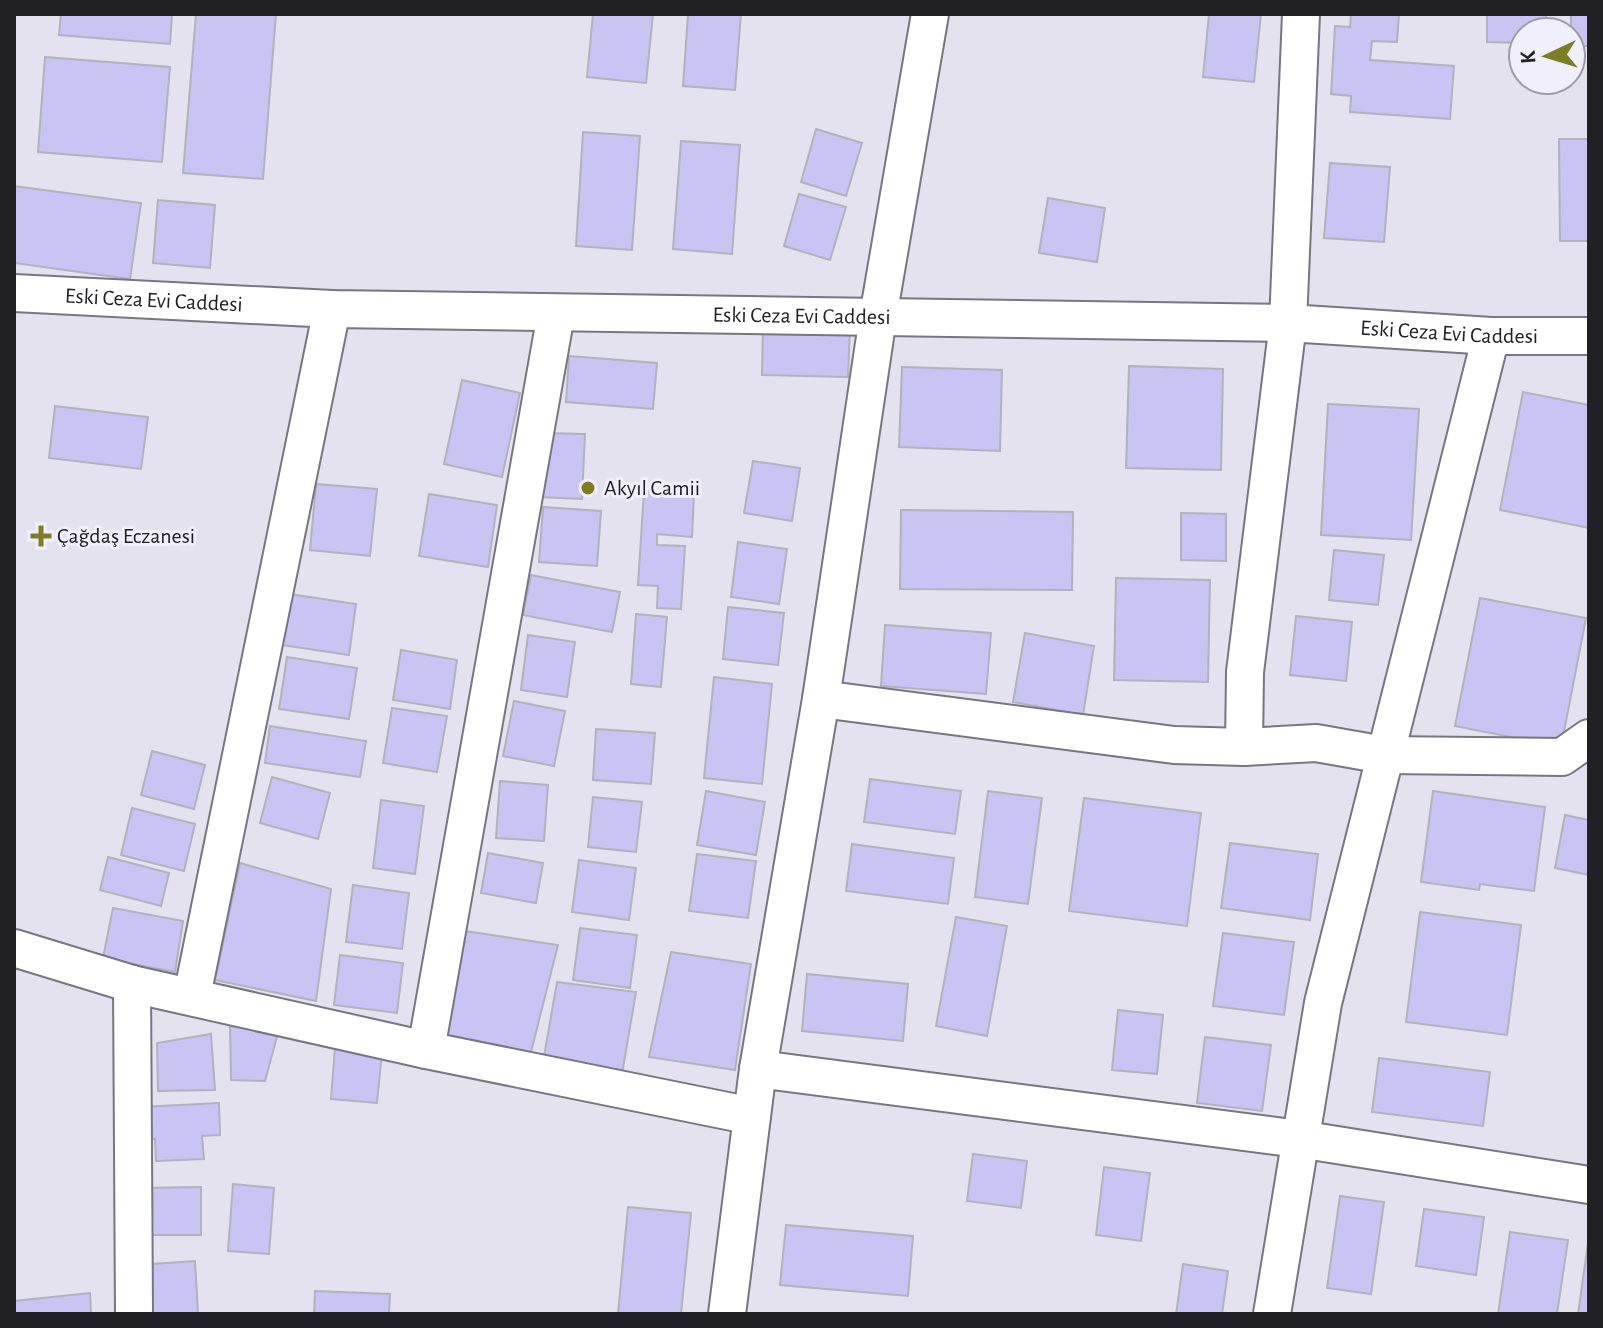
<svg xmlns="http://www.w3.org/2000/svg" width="1603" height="1328" font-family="'Alegreya Sans',sans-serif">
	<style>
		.building { fill: #c9c4f4; stroke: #b2b1bc; stroke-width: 2 }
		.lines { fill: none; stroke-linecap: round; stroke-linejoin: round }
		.minor-casing { stroke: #777681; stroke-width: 40 }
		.minor { stroke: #fff; stroke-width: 36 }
		.poi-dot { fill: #7c7e26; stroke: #f1effb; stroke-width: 3 }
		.labels { text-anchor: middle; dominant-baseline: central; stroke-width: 6; stroke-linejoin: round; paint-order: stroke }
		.street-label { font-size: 22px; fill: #212125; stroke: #f1effb }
		.poi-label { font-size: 22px; fill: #212125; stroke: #f1effb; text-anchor: start }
	</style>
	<rect width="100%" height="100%" fill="#e3e2ee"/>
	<path class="building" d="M61 14H172L170 44 59 35Z
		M196 14H276L263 179 183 173Z
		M593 14H653L646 83 587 77Z
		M688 14H741L735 90 683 86Z
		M1209 14H1261L1254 82 1203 77Z
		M1351 14H1399L1397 42 1372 41 1370 60 1454 66 1450 119 1350 112 1351 96 1331 94 1335 26 1350 27Z
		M1487 14H1546V32H1523V43L1487 42Z
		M1571 14H1589V46H1571Z
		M45 57 170 67 162 162 38 152Z
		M816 129 862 143 846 196 801 182Z
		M583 132 640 136 632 250 576 246Z
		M1559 139H1589V241H1560Z
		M681 141 740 145 732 254 673 249Z
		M1330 163 1390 167 1384 242 1324 238Z
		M14 186 141 203 130 279 14 263Z
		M799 194 846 207 830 260 784 246Z
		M1048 198 1105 208 1097 262 1039 253Z
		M158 200 215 205 210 268 153 263Z
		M763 325 850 327 848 377 762 375Z
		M569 356 657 363 653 409 566 402Z
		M1129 366 1223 369 1221 470 1126 468Z
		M902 367 1002 370 1000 451 899 447Z
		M462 380 520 393 502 477 444 464Z
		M1523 392 1589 405V528L1500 510Z
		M1328 404 1419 409 1411 540 1321 535Z
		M55 406 148 417 141 469 49 458Z
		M541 433 585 434 582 499 539 497Z
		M753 461 800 468 792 521 744 513Z
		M316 484 377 489 370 556 310 550Z
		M644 491 694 494 692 537 657 534V545L685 546 681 609 657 608 658 586 638 585Z
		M429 494 497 505 488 567 419 556Z
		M543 507 601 511 597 566 539 562Z
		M901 510 1073 512 1072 590 900 589Z
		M1181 513 1226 514V561L1181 560Z
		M738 542 787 549 779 604 731 597Z
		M1334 550 1384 555 1378 605 1329 600Z
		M531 575 620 592 612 632 523 615Z
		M1116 578 1210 580 1208 682 1114 680Z
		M290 594 356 604 349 655 282 645Z
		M1480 598 1586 618 1561 747 1455 726Z
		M728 607 784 613 778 665 723 659Z
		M636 614 667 617 661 687 631 684Z
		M1296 616 1352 622 1346 681 1290 675Z
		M885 625 991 633 986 694 881 686Z
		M1025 633 1094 646 1083 715 1013 702Z
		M528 635 575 642 567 697 521 690Z
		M401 650 457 660 450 709 393 700Z
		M287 657 357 668 349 719 279 709Z
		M714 677 772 684 762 784 704 778Z
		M514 701 565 711 554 766 503 756Z
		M392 708 447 716 437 772 383 763Z
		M270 726 366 741 360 777 265 763Z
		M596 729 655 733 651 784 593 780Z
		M152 751 205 765 194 809 141 795Z
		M272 777 330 793 318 839 260 823Z
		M870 779 961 791 955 834 864 822Z
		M500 781 548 785 544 841 496 838Z
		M706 791 765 802 756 855 697 845Z
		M988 791 1042 798 1028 904 975 897Z
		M1433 791 1545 807 1534 891 1480 884 1479 890 1421 882Z
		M593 797 642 802 636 852 588 847Z
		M1084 798 1201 813 1187 926 1069 911Z
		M381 800 424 806 415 874 373 868Z
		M132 808 195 824 184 871 121 855Z
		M1565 815 1589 820V875L1555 868Z
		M1230 843 1318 854 1310 920 1221 908Z
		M852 844 954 858 948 904 846 891Z
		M488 853 543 863 536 903 481 893Z
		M697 854 756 861 748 918 689 911Z
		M108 857 169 873 161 906 100 890Z
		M579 860 636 868 629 920 572 912Z
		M240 863 331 889 316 1001 215 980Z
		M353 885 409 893 402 949 346 942Z
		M113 908 183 921 175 972 103 958Z
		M1420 912 1521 925 1507 1035 1406 1022Z
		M956 917 1007 926 987 1036 936 1026Z
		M580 928 637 935 630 988 573 980Z
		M465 931 558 945 529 1060 444 1044Z
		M1223 933 1294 942 1284 1015 1213 1006Z
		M671 952 751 964 735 1070 649 1057Z
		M340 955 403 963 397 1013 334 1005Z
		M807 974 908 984 903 1041 802 1031Z
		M557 982 636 992 621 1080 542 1068Z
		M1118 1010 1163 1015 1157 1074 1112 1070Z
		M230 1026 278 1033 265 1081 231 1080Z
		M211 1034 215 1090 158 1091 157 1043Z
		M1205 1037 1271 1045 1262 1111 1197 1103Z
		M335 1047 382 1052 377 1103 331 1099Z
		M1379 1058 1490 1072 1483 1126 1372 1112Z
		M219 1103 220 1135 202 1136 204 1159 156 1161 155 1139H143L141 1107Z
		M973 1154 1027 1161 1021 1208 967 1201Z
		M1104 1167 1150 1173 1141 1241 1096 1235Z
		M233 1184 274 1188 269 1254 228 1251Z
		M201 1187V1235H139V1188Z
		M1340 1196 1384 1202 1371 1294 1327 1288Z
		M628 1207 691 1213 681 1314H618Z
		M1424 1209 1484 1217 1476 1275 1416 1266Z
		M786 1225 913 1236 908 1296 780 1285Z
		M1510 1232 1568 1240 1557 1314H1498Z
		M1589 1236V1314H1578Z
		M195 1261 198 1314H141L138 1265Z
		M1183 1264 1228 1271 1222 1314H1176Z
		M315 1291 390 1294 389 1314H314Z
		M90 1293 91 1314H14V1301Z"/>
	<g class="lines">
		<defs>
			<g id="minor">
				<path id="s1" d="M14 293 332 309 1288 323 1491 336H1589"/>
				<path d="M821 699 1174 745 1244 747 1316 743 1384 755 1562 757 1589 738"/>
				<path d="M1244 747 1245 672 1288 323 1301 14"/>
				<path d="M14 948 132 984 426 1050 752 1116"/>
				<path d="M132 984 134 1314"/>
				<path d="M192 996 332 309"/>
				<path d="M426 1050 556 314"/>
				<path d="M758 1069 1299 1139 1589 1185"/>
				<path d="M727 1314 758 1069 821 699 878 317 930 14"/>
				<path d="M1272 1314 1323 1003 1491 336"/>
			</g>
		</defs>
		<use href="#minor" class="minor-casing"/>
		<use href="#minor" class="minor"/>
	</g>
	<g class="poi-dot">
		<circle cx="588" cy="488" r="8"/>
		<path d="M37 524h8v8h8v8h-8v8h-8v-8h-8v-8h8z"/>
	</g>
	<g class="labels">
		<g class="street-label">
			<text stroke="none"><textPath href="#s1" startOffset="140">Eski Ceza Evi Caddesi</textPath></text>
			<text stroke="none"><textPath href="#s1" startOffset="788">Eski Ceza Evi Caddesi</textPath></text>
			<text stroke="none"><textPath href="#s1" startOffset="1436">Eski Ceza Evi Caddesi</textPath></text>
		</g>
		<g class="poi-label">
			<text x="604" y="488">Akyıl Camii</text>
			<text x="57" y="536">Çağdaş Eczanesi</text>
		</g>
	</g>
	<rect width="1603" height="1328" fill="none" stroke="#212125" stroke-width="32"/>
	<g transform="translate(1547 56) rotate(266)"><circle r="38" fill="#f1effb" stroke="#9e9da5" stroke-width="2"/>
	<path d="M0-6L14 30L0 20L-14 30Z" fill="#7c7e26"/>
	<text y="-12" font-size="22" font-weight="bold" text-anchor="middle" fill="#212125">K</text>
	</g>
</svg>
